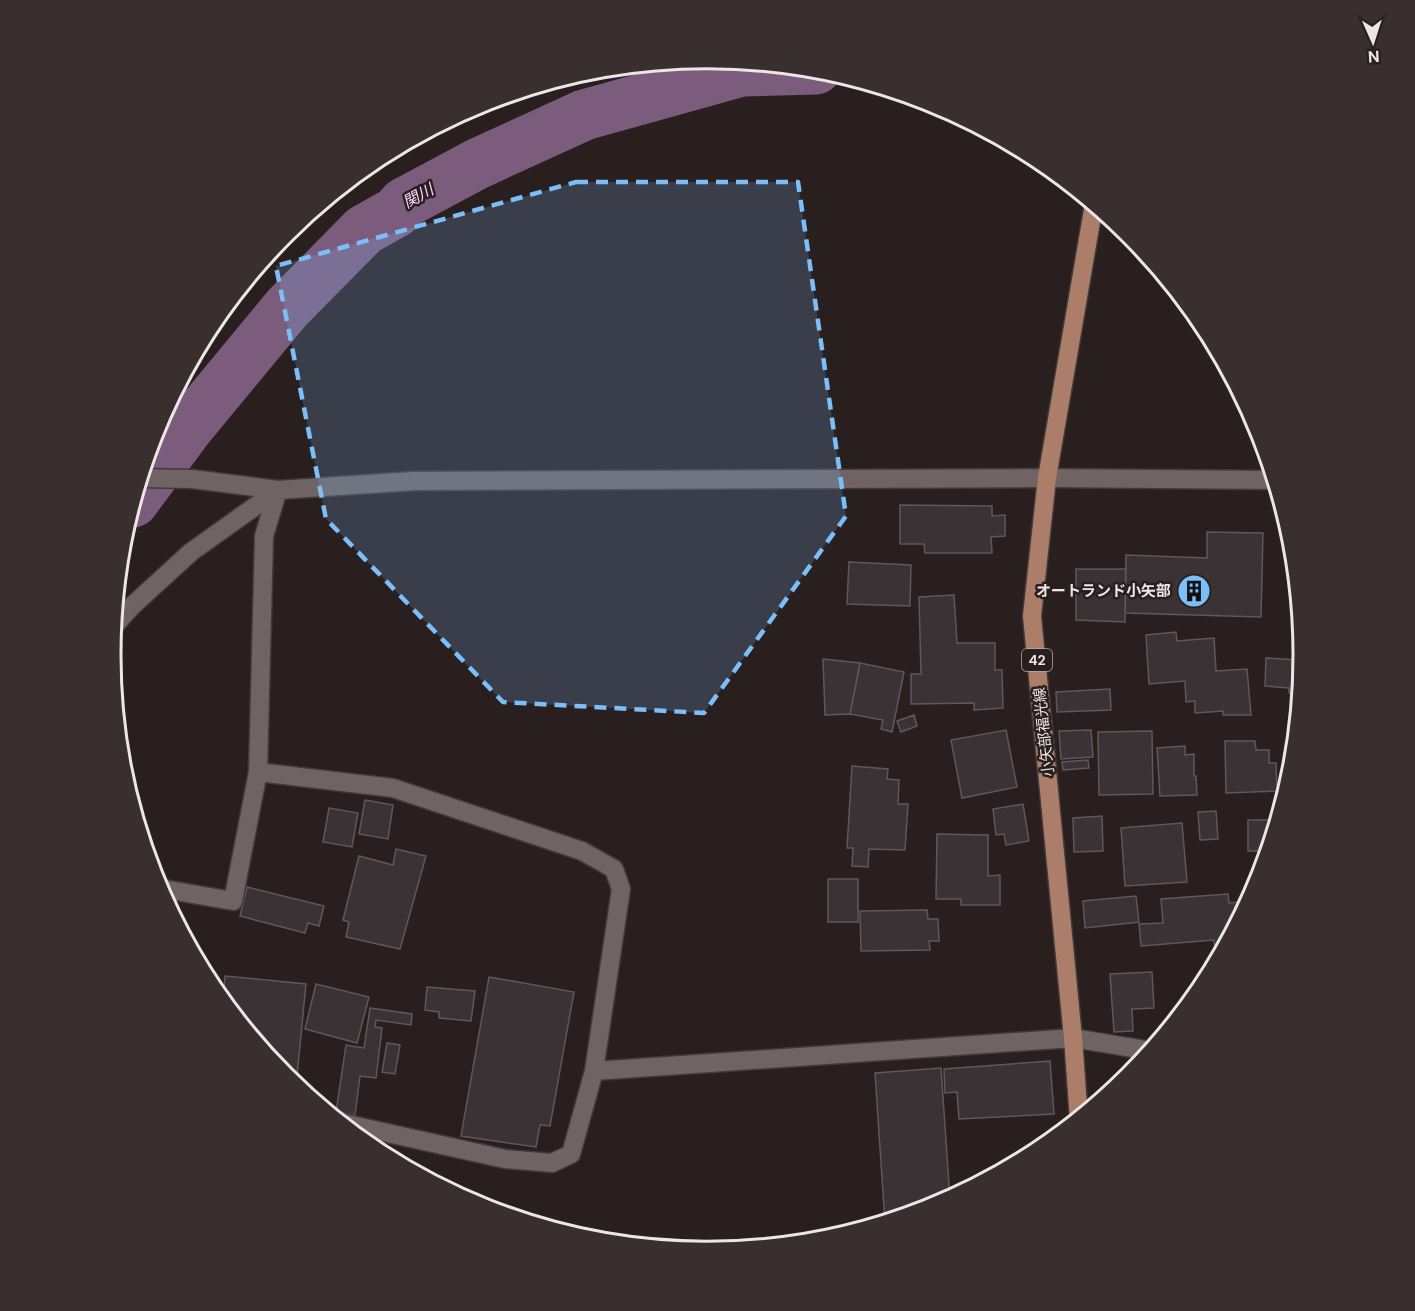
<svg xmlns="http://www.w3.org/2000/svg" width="1415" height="1311" font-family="'DM Sans','Noto Sans JP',sans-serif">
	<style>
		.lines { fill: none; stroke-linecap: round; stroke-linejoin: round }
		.river { stroke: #7b5c7c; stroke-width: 51 }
		.building { fill: #3b3235; stroke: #61575b; stroke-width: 1.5 }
		.minor-casing { stroke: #413a3a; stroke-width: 21 }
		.major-casing { stroke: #413a3a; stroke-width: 21 }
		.minor { stroke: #6f6363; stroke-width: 18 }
		.major { stroke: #ac7e6a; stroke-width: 18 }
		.marked { fill: #7bbef8; fill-opacity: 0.2; stroke: #7bbef8; stroke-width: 4.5; stroke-dasharray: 12 8; stroke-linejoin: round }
		.labels { text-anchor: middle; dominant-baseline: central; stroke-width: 5; stroke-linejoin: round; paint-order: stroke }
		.shield { fill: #291f1f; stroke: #b2aaaa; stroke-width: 1.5 }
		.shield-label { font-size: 14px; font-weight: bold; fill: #ede6e6 }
		.poi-label { font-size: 15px; font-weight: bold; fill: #ede6e6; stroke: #291f1f; text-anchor: end }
		.street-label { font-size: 15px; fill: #ede6e6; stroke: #291f1f }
		.water-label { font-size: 16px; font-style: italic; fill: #fed3fe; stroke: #291f1f }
		.rim { fill: none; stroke: #ede6e6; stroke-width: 3 }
	</style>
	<rect width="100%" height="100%" fill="#291f1f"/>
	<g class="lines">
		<path class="river" d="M133 502 187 429 287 308 364 230 396 212 404 203 477 164 584 115 742 71 816 69"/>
	</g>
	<path class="building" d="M900 505 992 506V516L1005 515V536L991 537 992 553H925L924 544H900Z
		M1207 532 1263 533 1261 617 1125 613 1126 555 1207 558Z
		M849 562 911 565 910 606 847 604Z
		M1076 569H1126L1125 622 1076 620Z
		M954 595 957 643H995V670H1002L1003 708 974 710V703L911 704V674H921L919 597Z
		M1176 632 1177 641 1214 638 1216 671 1247 669 1251 715H1223V711L1195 713V701L1186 702 1185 681 1149 684 1146 635Z
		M1266 658 1299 660 1303 666 1301 693H1289V688L1265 686Z
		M823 659 860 663 850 714 825 715Z
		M860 663 904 672 892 732 881 729 883 720 850 714Z
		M1110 689 1111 710 1057 712 1056 692Z
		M914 715 917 726 901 732 897 721Z
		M1006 730 1017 787 962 798 951 740Z
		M1091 730 1093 757 1061 759 1059 731Z
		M1152 731 1153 794 1099 795 1098 732Z
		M1225 741H1255L1256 750H1269V763H1276L1277 791 1226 793Z
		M1185 746V755L1194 754V776H1196L1197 795 1160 796 1157 748Z
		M1088 760 1089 768 1063 770 1062 762Z
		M852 766 888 769 887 779 899 780 898 804H908L905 850 869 849 868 867 852 866 853 848H847Z
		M365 800 393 805 388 839 359 834Z
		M1023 804 1029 841 1006 845 1004 834 996 835 993 809Z
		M329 808 358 813 352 847 323 842Z
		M1216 811 1218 839 1200 840 1198 812Z
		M1102 816 1103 851 1074 852 1073 818Z
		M1248 820H1273L1274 836 1269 851H1248Z
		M1182 823 1187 882 1125 886 1121 828Z
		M937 834 988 835V876L1000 875V905H961V899H936Z
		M396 849 426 856 400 949 346 937 349 922 343 920 359 856 393 865Z
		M828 879H858V922H828Z
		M247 887 324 906 319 926 308 923 305 933 240 916Z
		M1228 894 1229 903 1250 901 1225 947 1215 948 1214 940 1141 946 1139 924 1163 923 1161 899Z
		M1136 896 1139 922 1085 928 1083 901Z
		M927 910 928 919H938L939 941H929L930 950 861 951 860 911Z
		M1152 972 1154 1008 1132 1009 1133 1031 1114 1032 1110 974Z
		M225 976 306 984 296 1086 285 1077 223 1001Z
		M489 977 574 992 550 1126 540 1125 536 1147 461 1136Z
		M316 984 369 997 357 1043 305 1029Z
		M427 987 475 991 471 1021 439 1018V1012L425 1010Z
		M370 1008 412 1014 411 1025 376 1020 375 1027 382 1028 376 1078 360 1076 355 1115 336 1112 346 1045 364 1048Z
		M387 1043 400 1045 395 1074 382 1072Z
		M1050 1061 1054 1114 959 1119 957 1092 945 1093 944 1069Z
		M941 1068 950 1199 936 1207 885 1223 875 1073Z"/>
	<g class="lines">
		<defs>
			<path id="minor" d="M140 478 192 479 278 490 414 481 1047 478 1275 480
				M113 627 132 606 191 552 278 490
				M258 772 264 536 278 490
				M158 888 233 901 258 772 393 788 582 851 614 869 621 889 594 1071 1073 1038 1151 1051
				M342 1124H347L505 1159 552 1163 571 1154 594 1071"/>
			<path id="major" d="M1079 1120 1073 1038 1032 616 1047 478 1094 204"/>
		</defs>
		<use href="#minor" class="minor-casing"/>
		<use href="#major" class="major-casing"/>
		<use href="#minor" class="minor"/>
		<use href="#major" class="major"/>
	</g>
	<path class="marked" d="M576 182H798L846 516 704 713 503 702 326 519 276 266Z"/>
	<defs>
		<symbol id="building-disc" viewBox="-11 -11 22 22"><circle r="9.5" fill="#7bbef8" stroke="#291f1f"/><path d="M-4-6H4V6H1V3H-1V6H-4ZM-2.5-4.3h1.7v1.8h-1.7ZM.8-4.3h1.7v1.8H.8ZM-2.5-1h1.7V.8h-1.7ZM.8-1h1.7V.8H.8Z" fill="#111"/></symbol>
	</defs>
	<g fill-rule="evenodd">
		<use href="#building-disc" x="1175" y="572" width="38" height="38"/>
	</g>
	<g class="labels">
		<rect class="shield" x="1022" y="649" width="30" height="22" rx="4.5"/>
		<g class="shield-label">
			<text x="1037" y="660">42</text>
		</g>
		<g class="poi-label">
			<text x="1171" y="591">オートランド小矢部</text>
		</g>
		<g class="street-label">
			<text transform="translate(1044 732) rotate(-96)">小矢部福光線</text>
		</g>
		<g class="water-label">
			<text transform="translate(418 196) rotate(-29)">関川</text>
		</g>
	</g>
	<path d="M0 0H1415V1311H0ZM121 655a586 586 0 1 1 1172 0a586 586 0 1 1-1172 0Z" fill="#392f2f" fill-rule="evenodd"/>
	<path class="rim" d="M121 655a586 586 0 1 1 1172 0a586 586 0 1 1-1172 0Z"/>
	<g transform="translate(1373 42) rotate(177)" stroke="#291f1f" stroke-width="4.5" paint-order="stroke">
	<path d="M0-4.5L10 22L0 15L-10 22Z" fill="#ede6e6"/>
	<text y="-9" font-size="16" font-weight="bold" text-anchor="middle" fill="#ede6e6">N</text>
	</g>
</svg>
